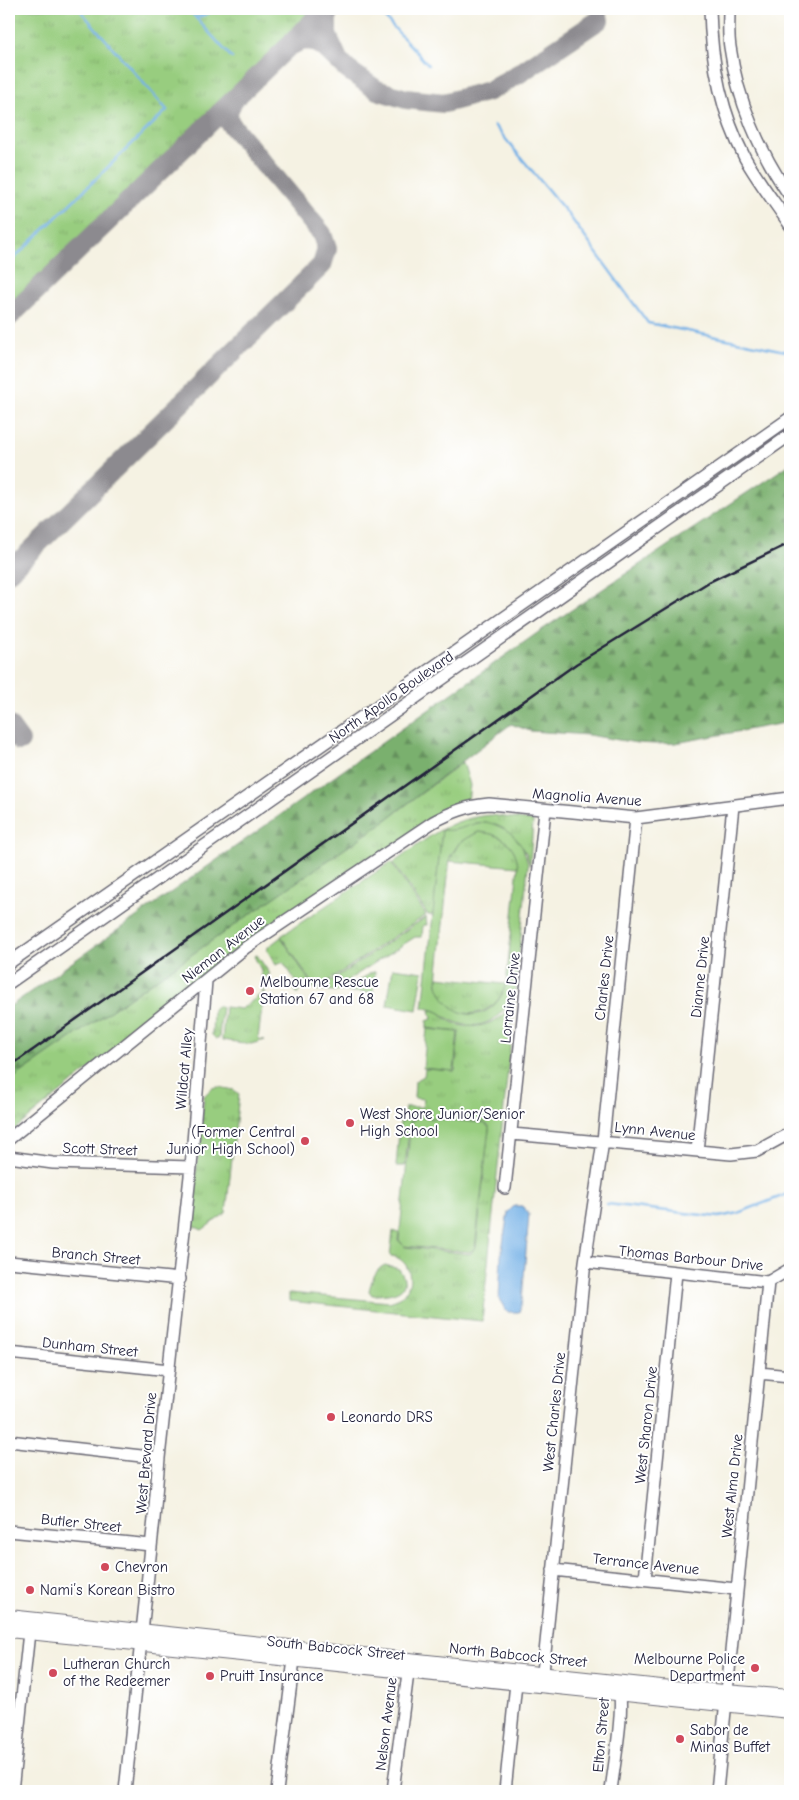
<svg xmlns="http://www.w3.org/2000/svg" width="799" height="1800" font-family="'Comic Neue',sans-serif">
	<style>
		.grass { fill: url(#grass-tufts); stroke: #5d785d }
		.forest { fill: url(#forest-firs); stroke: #4e6954 }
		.garden { fill: #98cd7f; stroke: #5d785d; fill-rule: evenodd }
		.water { fill: #74b1e6; stroke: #4b6a90 }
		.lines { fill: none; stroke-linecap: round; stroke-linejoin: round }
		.stream { stroke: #74b1e6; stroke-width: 2.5 }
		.taxiway { stroke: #8c8a8f; stroke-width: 20 }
		.minor-casing { stroke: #6c6b76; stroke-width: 14 }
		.major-casing { stroke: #6c6b76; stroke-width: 16 }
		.minor { stroke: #fff; stroke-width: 11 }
		.major { stroke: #fff; stroke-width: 14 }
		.rail { stroke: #22223b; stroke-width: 2.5 }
		.poi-dot { fill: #d1495b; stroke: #fff; stroke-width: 2 }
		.labels { text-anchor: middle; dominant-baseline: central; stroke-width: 4; stroke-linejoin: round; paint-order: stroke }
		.street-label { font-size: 15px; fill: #22223b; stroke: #fff }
		.poi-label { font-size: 15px; fill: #22223b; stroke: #fff; text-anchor: start }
	</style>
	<defs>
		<pattern id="grass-tufts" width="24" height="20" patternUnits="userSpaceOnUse" patternTransform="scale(1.25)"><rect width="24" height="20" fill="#98cd7f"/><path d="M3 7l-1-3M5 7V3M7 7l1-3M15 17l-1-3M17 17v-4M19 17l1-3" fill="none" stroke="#83b06f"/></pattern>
		<pattern id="forest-firs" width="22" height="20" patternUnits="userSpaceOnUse" patternTransform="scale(1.25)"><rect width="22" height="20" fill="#7ab06e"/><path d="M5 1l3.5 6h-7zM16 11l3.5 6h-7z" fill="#648f5c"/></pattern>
	</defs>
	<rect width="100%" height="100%" fill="#fff"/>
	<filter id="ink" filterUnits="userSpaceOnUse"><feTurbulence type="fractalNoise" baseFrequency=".02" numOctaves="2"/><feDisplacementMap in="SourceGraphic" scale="10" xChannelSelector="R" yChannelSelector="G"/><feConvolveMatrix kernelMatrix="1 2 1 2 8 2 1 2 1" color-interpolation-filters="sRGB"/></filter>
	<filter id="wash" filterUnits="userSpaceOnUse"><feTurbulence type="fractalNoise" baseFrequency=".0096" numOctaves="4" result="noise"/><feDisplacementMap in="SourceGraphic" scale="20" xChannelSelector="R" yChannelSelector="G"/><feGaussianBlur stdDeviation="1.12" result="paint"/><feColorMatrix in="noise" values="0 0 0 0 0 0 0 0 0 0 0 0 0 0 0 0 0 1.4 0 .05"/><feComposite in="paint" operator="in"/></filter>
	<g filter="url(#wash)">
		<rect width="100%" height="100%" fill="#f5f2e3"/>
		<path class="grass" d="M9 9H311L303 20 9 305Z
			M463 762 470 785 468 802 242 945 9 1134V1081L382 823Z
			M491 815 533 821 530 865 526 852 486 822 476 823 455 832 442 830 433 915H428L393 863C427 839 448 818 491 815Z
			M478 832C500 833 517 844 518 867L449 861 459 843Z
			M426 917 427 925H423L422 937H415L348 980 351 985 373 972H375L373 993 317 990Z
			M281 937 314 988 300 989 299 993H297L292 988 298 984 283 962 276 965 267 950 268 947Z
			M257 955 270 974 266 976 258 1039 265 1040 251 1044 222 1040 225 1007 241 1009 263 993 261 970 254 956Z
			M438 977 504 984H506C492 1030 434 1018 438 977Z
			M515 1000 482 1321 289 1301V1293L389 1302C420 1295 413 1257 390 1256L393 1231 399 1233 398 1240 405 1247 470 1254 476 1247 489 1126 483 1122 416 1117 410 1122 405 1166H396L400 1121H404L405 1107H422L424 1099 414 1098 415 1081 424 1076 425 1069 455 1071 459 1032 427 1028V1021L432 1019 430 1010C440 1010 442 1016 450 1021 467 1031 492 1027 505 1012 509 1008 511 1003 515 1000Z
			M218 1006 222 1007 219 1038 216 1039 212 1035 213 1009Z
			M219 1087 234 1090 239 1094 226 1213 202 1230 191 1225 204 1096 212 1088Z
			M385 1265 399 1269C416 1293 388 1295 372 1295L369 1291C371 1282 375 1269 385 1265Z"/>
		<path class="forest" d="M790 464V722L676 743 655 744 637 743 588 735 530 731 511 724 382 823 9 1081V1007L540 631Z"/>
		<path class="garden" d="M486 822C510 828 524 841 528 866L516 986C509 1012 486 1033 458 1023 441 1017 443 1010 423 1008L442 830C461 832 468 823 486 822ZM478 832C500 833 516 843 518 866L506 984C493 1027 447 1023 437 981L450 857 459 843Z
			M391 862 426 915 316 989 281 936Z
			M393 968 423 972 417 1010 387 1005Z
			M427 1029 458 1032 454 1071 423 1068Z
			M418 1117 485 1123 489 1128 475 1248 470 1252 404 1246 399 1240 411 1122Z"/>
		<path class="water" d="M514 1206H522L529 1214 522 1301 519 1312H507L499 1299 501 1256 508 1212Z"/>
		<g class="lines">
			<path class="stream" d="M188 9 232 58
				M377 9 428 65
				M196 18 219 9
				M494 125 568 214 648 323 790 352
				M9 263 167 110 79 9
				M607 1204 719 1217 738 1213 790 1193"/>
			<path class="taxiway" d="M327 9V35L337 57
				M288 47 300 41 311 40 323 46 348 70 377 90 406 99 444 103 489 91 520 73 599 20
				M9 317 288 47 313 21 321 9
				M9 572 322 265 327 249 322 234 229 122 228 111 234 99
				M9 726 20 741"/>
		</g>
	</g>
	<g filter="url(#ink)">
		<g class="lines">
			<defs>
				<path id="minor" d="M710 9C711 60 721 112 745 158 758 181 775 203 790 225
					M729 9C729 21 728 35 730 47 737 99 760 153 790 196
					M9 963 790 418
					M9 983 790 435
					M512 1134 731 1154 757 1151 790 1133
					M9 1139 245 948 433 822C452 812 467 806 489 804L636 818 790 798
					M697 1151 733 806
					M9 1157 53 1163 191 1167
					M505 1188 545 810
					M9 1262 180 1279
					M585 1262 768 1282 790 1269
					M9 1353 169 1370
					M759 1373 790 1376
					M9 1441 159 1458
					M9 1531 151 1545
					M553 1570 736 1589
					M645 1579 676 1273
					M542 1682 585 1262 603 1141 636 818
					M12 1791 29 1632 28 1625
					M125 1791 154 1519 159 1458 191 1167 206 981
					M277 1791 295 1652
					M393 1791 409 1665
					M505 1791 516 1683
					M611 1791C613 1770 626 1703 618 1688
					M717 1791 768 1282"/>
				<path id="major" d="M9 1617 661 1687 790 1697
					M9 1630 790 1711"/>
			</defs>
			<use href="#minor" class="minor-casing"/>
			<use href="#major" class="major-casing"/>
			<use href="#minor" class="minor"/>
			<use href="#major" class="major"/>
			<path class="rail" d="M9 1067 576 664 709 582 790 543"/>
		</g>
	</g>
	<g class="poi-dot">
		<circle cx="250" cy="991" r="5"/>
		<circle cx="350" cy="1123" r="5"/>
		<circle cx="305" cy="1141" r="5"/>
		<circle cx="331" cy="1417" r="5"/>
		<circle cx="105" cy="1567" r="5"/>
		<circle cx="30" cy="1590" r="5"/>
		<circle cx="755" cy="1668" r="5"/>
		<circle cx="53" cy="1673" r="5"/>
		<circle cx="210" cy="1676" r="5"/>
		<circle cx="680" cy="1739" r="5"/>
	</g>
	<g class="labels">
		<g class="street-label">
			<text transform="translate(391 697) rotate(-35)">North Apollo Boulevard</text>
			<text transform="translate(587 797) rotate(4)">Magnolia Avenue</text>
			<text transform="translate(223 949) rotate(-38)">Nieman Avenue</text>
			<text transform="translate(700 977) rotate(-84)">Dianne Drive</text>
			<text transform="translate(604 978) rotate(-84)">Charles Drive</text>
			<text transform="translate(510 998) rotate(-84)">Lorraine Drive</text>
			<text transform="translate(184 1069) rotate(-85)">Wildcat Alley</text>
			<text transform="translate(655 1131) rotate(6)">Lynn Avenue</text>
			<text transform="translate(100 1149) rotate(2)">Scott Street</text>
			<text transform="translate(96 1256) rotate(5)">Branch Street</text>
			<text transform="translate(691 1258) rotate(6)">Thomas Barbour Drive</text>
			<text transform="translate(90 1347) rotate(6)">Dunham Street</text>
			<text transform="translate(554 1412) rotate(-84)">West Charles Drive</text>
			<text transform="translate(646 1425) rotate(-84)">West Sharon Drive</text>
			<text transform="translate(146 1453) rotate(-85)">West Brevard Drive</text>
			<text transform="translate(732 1486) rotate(-84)">West Alma Drive</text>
			<text transform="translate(81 1523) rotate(6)">Butler Street</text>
			<text transform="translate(646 1564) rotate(6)">Terrance Avenue</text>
			<text transform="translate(336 1648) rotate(6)">South Babcock Street</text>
			<text transform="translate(518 1655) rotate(6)">North Babcock Street</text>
			<text transform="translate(386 1724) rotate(-83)">Nelson Avenue</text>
			<text transform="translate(601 1735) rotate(-85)">Elton Street</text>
		</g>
		<g class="poi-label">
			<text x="260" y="982">Melbourne Rescue<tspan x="260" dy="17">Station 67 and 68</tspan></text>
			<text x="360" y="1114">West Shore Junior/Senior<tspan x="360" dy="17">High School</tspan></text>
			<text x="295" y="1132" text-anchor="end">(Former Central<tspan x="295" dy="17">Junior High School)</tspan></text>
			<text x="341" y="1417">Leonardo DRS</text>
			<text x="115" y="1567">Chevron</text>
			<text x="40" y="1590">Nami’s Korean Bistro</text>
			<text x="745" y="1659" text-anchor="end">Melbourne Police<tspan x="745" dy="17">Department</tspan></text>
			<text x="63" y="1664">Lutheran Church<tspan x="63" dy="17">of the Redeemer</tspan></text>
			<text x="220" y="1676">Pruitt Insurance</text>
			<text x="690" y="1730">Sabor de<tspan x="690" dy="17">Minas Buffet</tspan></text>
		</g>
	</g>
	<rect width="799" height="1800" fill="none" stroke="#fff" stroke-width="30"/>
</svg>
